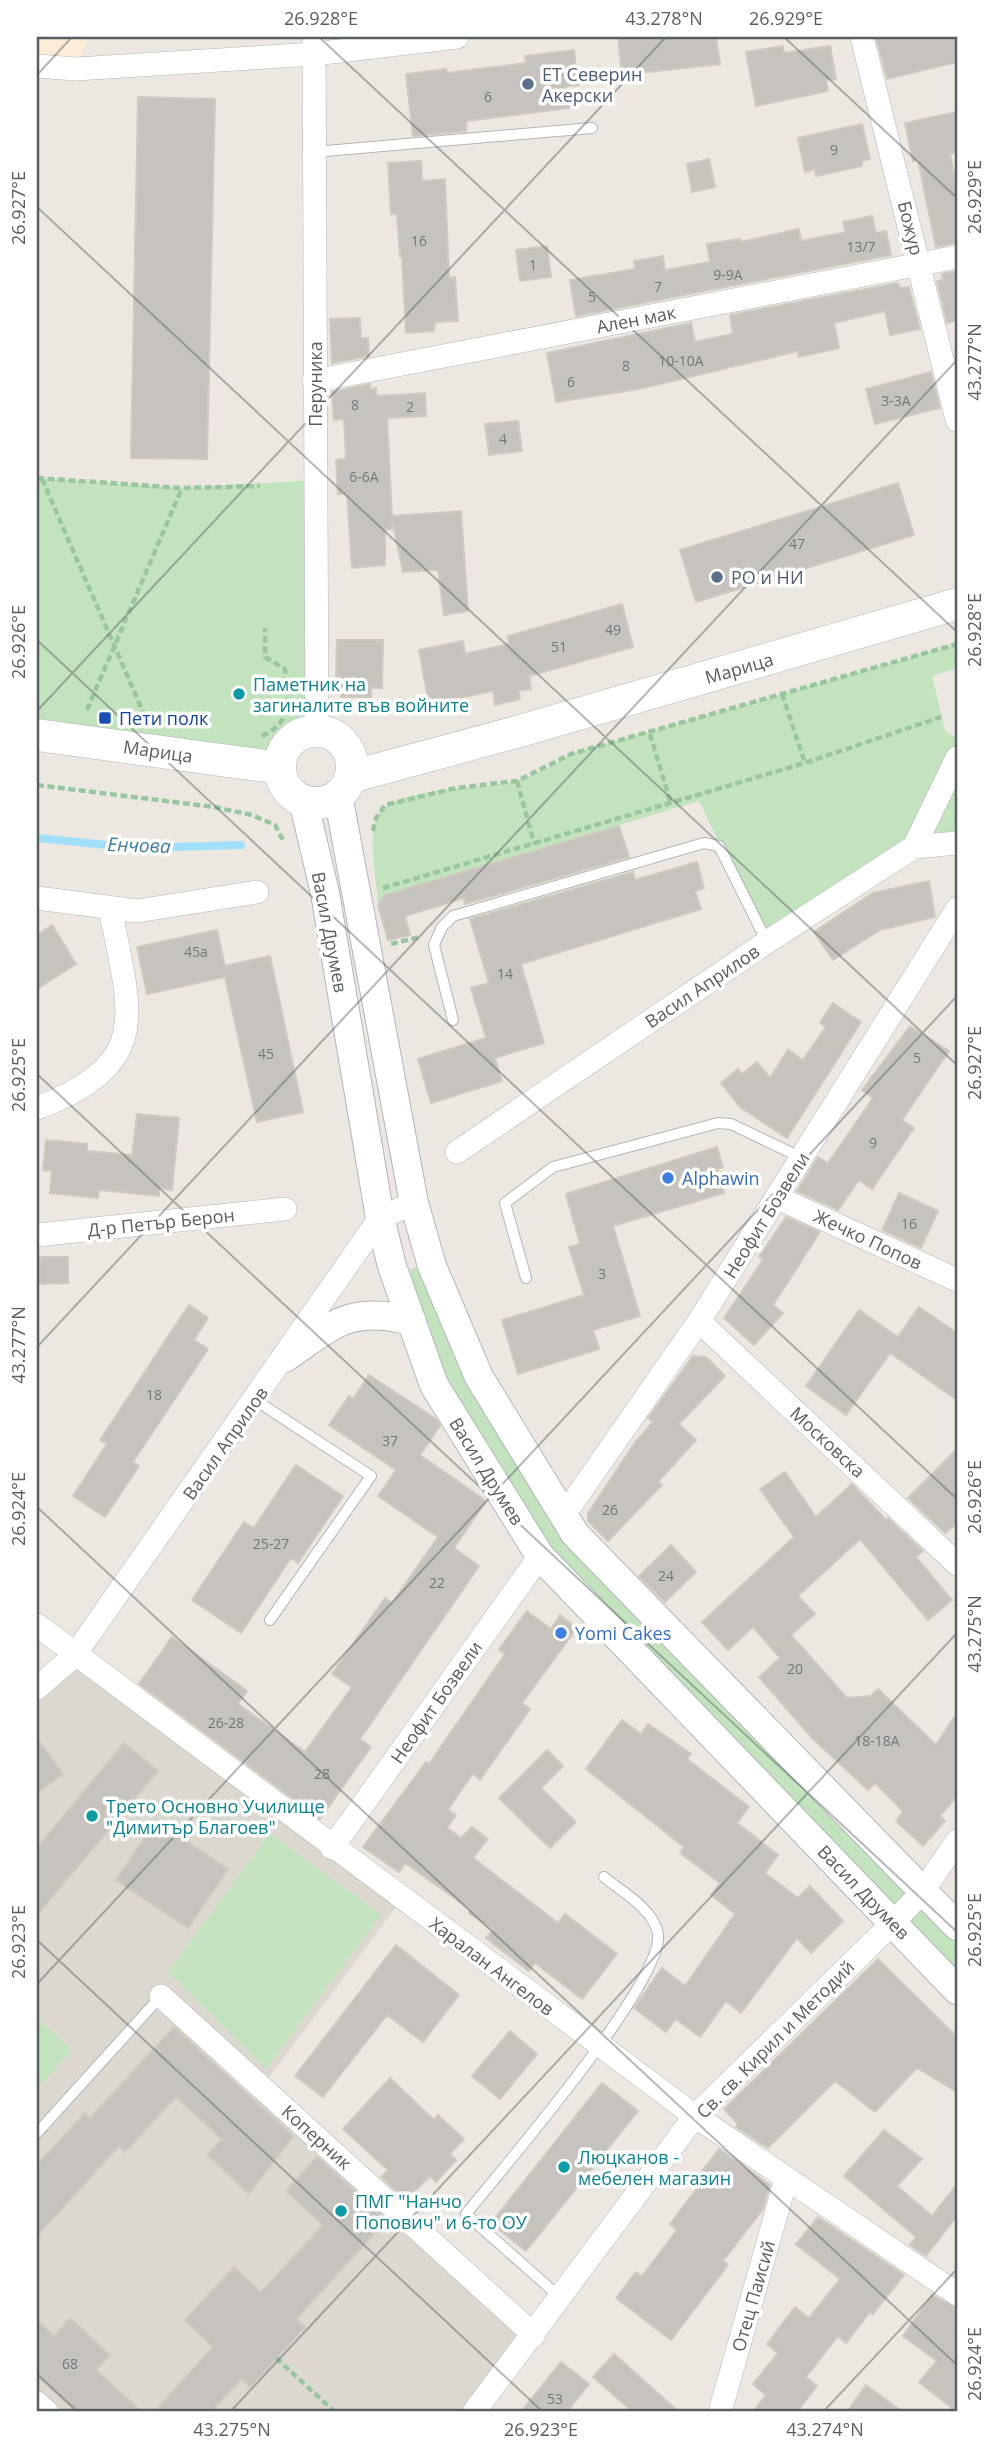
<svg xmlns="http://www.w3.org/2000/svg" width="994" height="2449" font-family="'Open Sans',sans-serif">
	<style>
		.commercial { fill: #fceed6 }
		.education { fill: #dcd7cf }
		.green { fill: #c2e3be }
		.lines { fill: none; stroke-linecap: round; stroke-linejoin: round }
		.stream { stroke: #a2dffb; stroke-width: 8 }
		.building { fill: #c6c3be; stroke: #d0c9c0; stroke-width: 2 }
		.service-casing { stroke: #b2b5b8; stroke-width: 12 }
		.minor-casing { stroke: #b2b5b8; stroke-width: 24 }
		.tertiary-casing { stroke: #b2b5b8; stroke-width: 30 }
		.secondary-casing { stroke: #b0b5b8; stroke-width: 33 }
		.path { stroke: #99c6a0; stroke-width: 4.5; stroke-dasharray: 7 3.5; stroke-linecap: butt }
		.service { stroke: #fff; stroke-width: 10 }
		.minor { stroke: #fff; stroke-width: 23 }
		.tertiary { stroke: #fff; stroke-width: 28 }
		.secondary { stroke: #fff; stroke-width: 32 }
		.ticks { fill: none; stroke: #595e61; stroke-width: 2; stroke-opacity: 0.45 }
		.service-dot { fill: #5c6f8a; stroke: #fff; stroke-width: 2.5 }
		.culture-dot { fill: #0f9aa8; stroke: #fff; stroke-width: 2.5 }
		.transit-dot { fill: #1a4fb4; stroke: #fff; stroke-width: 2.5 }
		.shop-dot { fill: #3f7fe0; stroke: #fff; stroke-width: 2.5 }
		.labels { text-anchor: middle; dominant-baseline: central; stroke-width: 7; stroke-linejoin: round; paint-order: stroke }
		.number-label { font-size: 14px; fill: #747778 }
		.service-label { font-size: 18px; fill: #4e5e75; stroke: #fff; text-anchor: start }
		.street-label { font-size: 18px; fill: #595e61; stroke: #fff }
		.culture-label { font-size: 18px; fill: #0d838f; stroke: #fff; text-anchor: start }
		.transit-label { font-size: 18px; fill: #164399; stroke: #fff; text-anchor: start }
		.shop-label { font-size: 18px; fill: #366cbe; stroke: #fff; text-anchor: start }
		.water-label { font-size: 19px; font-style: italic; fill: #3e7ba3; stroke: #fff }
		.neatline { fill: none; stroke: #595e61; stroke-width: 2.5 }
		.ticks-label { font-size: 18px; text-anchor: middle; fill: #595e61 }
	</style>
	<rect width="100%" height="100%" fill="#ece8e1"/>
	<path class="commercial" d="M37 37H88L76 69 37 66Z"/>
	<path class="education" d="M74 1656 402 1899 262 2087 534 2335 474 2412H47L37 2403V1688Z"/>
	<path class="green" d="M37 478 182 488 315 480 317 731 290 741 280 768 37 735Z
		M957 644V668L932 676 945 731 957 738V843L914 847 767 942 699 801 460 873 378 905C377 883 368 839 376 819 389 785 486 790 517 781 536 775 554 764 571 754Z
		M416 1267 423 1273 564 1515 957 1926V1990L540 1556 434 1385 411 1281V1269Z
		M270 1833 381 1915 266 2069 168 1972Z
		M37 2018 72 2050 37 2089Z"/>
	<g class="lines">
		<path class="stream" d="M37 838 137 848 241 845"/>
	</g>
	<path class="building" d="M618 37H716L720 64 622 75Z
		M876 37H957V62L887 79Z
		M783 46 784 53 830 46 836 79 826 80 828 91 756 106 746 52Z
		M574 50 578 85 566 86 569 108 467 121 466 131 413 136 406 74 446 69 447 73 526 63 525 56Z
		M138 97 215 99 207 459 131 458Z
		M957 112V152L950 154 957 189V243L936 247 918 160 913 161 905 123Z
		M862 124 870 159 862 161V166L816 176 815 169 805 172 798 138Z
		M709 159 715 187 692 192 687 164Z
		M421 161 422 181 445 179 449 278 455 277 458 321 435 322 434 331 406 333 402 257H400L397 214H391L388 163Z
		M872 216 876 233 886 231 891 255 576 316 570 280 635 269 634 261 663 256 665 270 710 262 707 244 740 239V242L799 229 801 241 846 232 843 222Z
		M547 246 551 277 520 281 516 250Z
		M957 271V320L947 323 937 281 943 280 942 274Z
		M897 283 901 288 909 287 920 329 890 335 885 311 834 323 839 348 799 357 798 351 639 389 556 402 547 353 691 323 695 342 733 334 730 315Z
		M360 318 361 338H368L369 356 332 363 330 319Z
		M931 372 940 408 875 424 866 389Z
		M370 384V389L376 388V396L425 393 426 416 387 418 392 516 461 511 468 611 444 615 438 570 403 572 392 520 393 529 385 530V565L352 568 347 494H338L336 460 346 459 344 419 334 420 332 392Z
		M518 421 522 451 489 455 485 424Z
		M898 483 914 535 696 602 680 550Z
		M622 604 633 647 529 676 531 689 518 691 520 699 495 705 493 691 429 704 419 650 463 641 465 654 509 644 508 636Z
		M337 640H383L382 688H371V697H341V683H336Z
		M619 826 629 857 465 904 464 898 405 916 410 935 388 940 378 905 385 895Z
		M697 862 704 888 695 891 701 909 521 964 544 1043 495 1058 502 1081 431 1103 418 1059 486 1038 471 988 489 983 470 919 633 872 635 880Z
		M929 881 935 917 880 930 833 960 814 932 873 893Z
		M52 925 76 964 37 989V935Z
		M217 930 225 966 270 956 303 1112 257 1122 225 977 147 994 137 947Z
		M833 1003 861 1022 787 1138 740 1107 721 1083 738 1069 742 1074 757 1062 770 1078 788 1050 803 1060 826 1027 820 1023Z
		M910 1026 949 1051 902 1120 914 1128 872 1189 859 1180 838 1210 799 1192 797 1191 818 1157 828 1163 873 1098 862 1090Z
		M137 1114 179 1118 172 1190 159 1188V1196L99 1190 98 1198 50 1193 52 1171 43 1170 46 1140 87 1144V1151L132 1155Z
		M717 1147 723 1167 717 1169 724 1193 613 1226 640 1316 593 1330 599 1349 518 1374 502 1320 584 1295 569 1247 580 1244 566 1194Z
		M899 1193 938 1211 921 1248 882 1230Z
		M786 1217 820 1232 773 1305 783 1313 754 1345 724 1318 763 1260 759 1257Z
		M40 1257H68V1283L40 1284Z
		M189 1305 208 1318 194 1340 208 1349 133 1462 139 1466 105 1517 73 1496 107 1444 100 1440Z
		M919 1307 957 1333V1400L890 1353 846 1415 806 1386 859 1310 898 1337Z
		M693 1356 706 1357 725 1376 679 1424 696 1440 658 1482 662 1485 608 1541 588 1521V1513L636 1441 653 1422 648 1418Z
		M369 1375 436 1419 440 1426 420 1455 486 1501 454 1548 479 1566 360 1739 371 1747 320 1819 139 1684 172 1637 247 1691 238 1704 305 1752 352 1687 332 1674 385 1598 392 1603 438 1537 378 1496 396 1470 329 1425 349 1396 353 1399Z
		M957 1449V1523L945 1533 908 1498Z
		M296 1465 343 1496 298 1563 291 1558 241 1633 192 1600 244 1522 254 1528Z
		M785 1472 816 1517 852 1484 886 1520 888 1518 923 1551 916 1557 952 1600 928 1620 860 1539 798 1596 815 1614 791 1635 847 1698 871 1696 878 1689 936 1745 957 1713V1796L940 1816 945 1821 923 1846 896 1821 903 1811 875 1783 868 1790 813 1739 759 1677 780 1658 753 1627 728 1650 702 1622 794 1537 760 1489Z
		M671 1545 696 1572 665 1602 639 1576Z
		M527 1611 551 1629 560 1615 577 1628 522 1703 530 1709 480 1780 473 1773 448 1810 456 1815 447 1828 461 1838 472 1827 488 1839 473 1858 558 1923 565 1914 617 1954 582 1999 535 1963 529 1971 486 1938 493 1930 469 1913 471 1910 405 1863 399 1872 363 1847 426 1762 429 1764 505 1654 499 1649Z
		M622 1720 641 1734 648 1724 691 1754 687 1759 749 1807 737 1823 778 1855 765 1873 798 1898 810 1886 843 1921 811 1953 797 1938 741 2013 726 2001 700 2037 676 2019 666 2032 634 2008 662 1968 685 1986 735 1914 711 1895 720 1883 680 1853 684 1847 586 1769Z
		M37 1738 63 1774 37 1793Z
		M124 1743 158 1771 37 1915V1848Z
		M547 1750 563 1766 541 1788 576 1822 550 1848 499 1798Z
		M156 1821 228 1869 188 1928 116 1880Z
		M396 1945 459 1995 423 2042 387 2015 323 2097 295 2076Z
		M878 1959 957 2037V2092L917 2068 875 2112 835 2081 768 2148 736 2127 738 2124 724 2109Z
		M174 2027 293 2136 249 2194 207 2155 222 2139 176 2097 125 2152 119 2146 37 2236V2165L85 2113 90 2118Z
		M510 2031 537 2054 500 2099 472 2076Z
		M390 2078 434 2120 438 2115 464 2139 450 2154 456 2160 436 2182 430 2176 406 2200 381 2177 388 2170 343 2129Z
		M602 2083 638 2111 526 2251 491 2223Z
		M884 2130 922 2159 897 2186 932 2216 957 2184V2216L926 2256 910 2245 916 2237 844 2176Z
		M719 2149 770 2185 763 2209 723 2261 728 2265 671 2340 616 2298 636 2272 642 2276 677 2230 670 2224 707 2175 702 2171Z
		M317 2157 387 2220 296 2319 305 2327 250 2387 241 2379 211 2412H154L213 2347 185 2320 234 2267 261 2292 323 2225 286 2191Z
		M818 2217 904 2275 873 2314 870 2312 846 2343 838 2336 806 2377 817 2386 797 2412H753L766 2395 753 2384 778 2353 767 2344 795 2307 809 2318 840 2279 796 2244Z
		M932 2295 957 2308V2412L919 2382 937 2361 903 2336Z
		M70 2318 110 2355 96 2370 142 2412H76L37 2376V2320L54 2336Z
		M614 2354 679 2412H633L593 2377Z
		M561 2362 589 2384 567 2412H521Z
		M866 2385 903 2412H847Z"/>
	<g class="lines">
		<defs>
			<path id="service" d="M314 152 592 128
				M453 1020 434 945 442 927 453 916 704 843 719 846 767 942
				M526 1278 505 1203 553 1167 718 1123 731 1124 802 1158
				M255 1400 371 1476 270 1620
				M37 2133 161 1996
				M562 2299 466 2214C502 2169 664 1982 658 1934 654 1909 622 1892 604 1877"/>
			<path id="minor" d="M314 37 317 731
				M862 37 957 420
				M37 66 76 69 314 54 457 37
				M314 381 957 257
				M914 847 957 758
				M37 898 137 911 257 892
				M37 1108C155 1063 130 1012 110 908
				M457 1152 767 942 914 847 957 843
				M778 1198 957 1280
				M37 1235 285 1209
				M699 1321 957 1564
				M564 1515 699 1321 957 909
				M37 1625 695 2116 957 2294
				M37 1688 74 1656 380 1218 414 1203
				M332 1848 540 1556
				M161 1996 534 2335
				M37 2403 47 2412
				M474 2412 695 2116 893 1923 923 1891 957 1841
				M720 2412 786 2179"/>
			<path id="tertiary" d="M338 795 414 1203 432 1266 479 1377 575 1534 957 1926
				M303 800 325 893 380 1218 392 1266 434 1385 540 1556 957 1990
				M285 1358C334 1324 350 1305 412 1321"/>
			<path id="secondary" d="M280 767a36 36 0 1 1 72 0a36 36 0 1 1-72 0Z
				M37 735 280 768
				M350 777 520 731 957 604"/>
		</defs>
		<use href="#service" class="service-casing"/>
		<use href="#minor" class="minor-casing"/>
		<use href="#tertiary" class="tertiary-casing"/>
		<use href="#secondary" class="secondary-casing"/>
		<path class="path" d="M37 478 182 488 260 486
			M42 479 146 719
			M782 694 805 763
			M87 710 182 488
			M179 722 192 725
			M650 734 671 804
			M262 736C295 721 286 699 285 669L265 657V628
			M517 781 534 843
			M37 785 214 807 252 815 275 825 284 842
			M373 831 376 818 385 805 456 788 517 781 571 754 957 644
			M383 888 805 763 941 717
			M391 944 420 937
			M276 2358 335 2412"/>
		<use href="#service" class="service"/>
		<use href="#minor" class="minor"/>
		<use href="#tertiary" class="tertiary"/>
		<use href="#secondary" class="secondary"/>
	</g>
	<path class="ticks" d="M319 37 957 632M784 37 957 198M37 75 72 37M37 207 957 1065M37 640 957 1499M37 711 666 37M37 1074 957 1932M37 1347 957 360M37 1507 957 2365M37 1940 543 2412M37 1984 957 996M37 2374 78 2412M230 2412 957 1633M823 2412 957 2269"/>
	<g class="service-dot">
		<circle cx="528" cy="84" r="7"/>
		<circle cx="717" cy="577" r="7"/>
	</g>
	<g class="culture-dot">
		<circle cx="239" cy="694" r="7"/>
		<circle cx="92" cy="1816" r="7"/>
		<circle cx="564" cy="2167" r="7"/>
		<circle cx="341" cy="2211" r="7"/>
	</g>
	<rect class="transit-dot" x="98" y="711" width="14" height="14" rx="3.5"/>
	<g class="shop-dot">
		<circle cx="668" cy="1178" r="7"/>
		<circle cx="561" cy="1633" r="7"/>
	</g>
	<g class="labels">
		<g class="number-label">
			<text x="488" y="96">6</text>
			<text x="834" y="149">9</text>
			<text x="419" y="240">16</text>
			<text x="861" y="246">13/7</text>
			<text x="533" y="264">1</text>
			<text x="728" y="274">9-9A</text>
			<text x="658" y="286">7</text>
			<text x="592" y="296">5</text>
			<text x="681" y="360">10-10A</text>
			<text x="626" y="365">8</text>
			<text x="571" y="381">6</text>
			<text x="896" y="400">3-3A</text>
			<text x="355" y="404">8</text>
			<text x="410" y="406">2</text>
			<text x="503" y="438">4</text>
			<text x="364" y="476">6-6А</text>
			<text x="797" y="543">47</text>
			<text x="613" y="629">49</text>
			<text x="559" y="646">51</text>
			<text x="196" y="951">45a</text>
			<text x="505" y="973">14</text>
			<text x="266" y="1053">45</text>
			<text x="917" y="1057">5</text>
			<text x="873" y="1142">9</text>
			<text x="909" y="1223">16</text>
			<text x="602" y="1273">3</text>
			<text x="154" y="1394">18</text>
			<text x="390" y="1440">37</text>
			<text x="610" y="1509">26</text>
			<text x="271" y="1543">25-27</text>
			<text x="666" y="1575">24</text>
			<text x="437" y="1582">22</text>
			<text x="795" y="1668">20</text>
			<text x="226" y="1722">26-28</text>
			<text x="877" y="1740">18-18A</text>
			<text x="322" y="1773">28</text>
			<text x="70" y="2363">68</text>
			<text x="555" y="2398">53</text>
		</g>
		<g class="service-label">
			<text x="542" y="74">ЕТ Северин<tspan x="542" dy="21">Акерски</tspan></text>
			<text x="731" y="577">РО и НИ</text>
		</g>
		<g class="street-label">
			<text transform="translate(911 228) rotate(76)">Божур</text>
			<text transform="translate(636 319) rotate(-11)">Ален мак</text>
			<text transform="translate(315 384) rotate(-90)">Перуника</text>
			<text transform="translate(739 668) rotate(-16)">Марица</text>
			<text transform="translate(158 751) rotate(8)">Марица</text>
			<text transform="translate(330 932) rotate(79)">Васил Друмев</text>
			<text transform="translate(702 986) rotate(-34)">Васил Априлов</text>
			<text transform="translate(766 1215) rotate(-58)">Неофит Бозвели</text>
			<text transform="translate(161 1222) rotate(-6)">Д-р Петър Берон</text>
			<text transform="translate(868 1239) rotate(25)">Жечко Попов</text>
			<text transform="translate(828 1442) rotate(43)">Московска</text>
			<text transform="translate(225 1443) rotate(-55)">Васил Априлов</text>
			<text transform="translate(487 1471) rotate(58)">Васил Друмев</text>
			<text transform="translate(436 1702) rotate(-55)">Неофит Бозвели</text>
			<text transform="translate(864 1892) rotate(46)">Васил Друмев</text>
			<text transform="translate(492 1966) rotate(37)">Харалан Ангелов</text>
			<text transform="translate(775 2039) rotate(-45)">Св. св. Кирил и Методий</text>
			<text transform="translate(317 2137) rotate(42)">Коперник</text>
			<text transform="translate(753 2296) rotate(-74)">Отец Паисий</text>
		</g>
		<g class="culture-label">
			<text x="253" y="684">Паметник на<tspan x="253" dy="21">загиналите във войните</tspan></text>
			<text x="106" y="1806">Трето Основно Училище<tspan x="106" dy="21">"Димитър Благоев"</tspan></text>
			<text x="578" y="2157">Люцканов -<tspan x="578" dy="21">мебелен магазин</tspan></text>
			<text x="355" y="2201">ПМГ "Нанчо<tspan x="355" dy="21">Попович" и 6-то ОУ</tspan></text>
		</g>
		<g class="transit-label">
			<text x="119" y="718">Пети полк</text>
		</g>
		<g class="shop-label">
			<text x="682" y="1178">Alphawin</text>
			<text x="575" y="1633">Yomi Cakes</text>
		</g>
		<g class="water-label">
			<text transform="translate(139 845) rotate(2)">Енчова</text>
		</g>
	</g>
	<rect width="994" height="2449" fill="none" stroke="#ffffff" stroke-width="77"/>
	<rect x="38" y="38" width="918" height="2372" class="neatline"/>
	<g class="ticks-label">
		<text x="321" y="25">26.928°E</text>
		<text x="664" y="25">43.278°N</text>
		<text x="786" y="25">26.929°E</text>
		<text transform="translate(975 197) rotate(-90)" y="6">26.929°E</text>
		<text transform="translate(19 208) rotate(-90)" y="6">26.927°E</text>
		<text transform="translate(975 362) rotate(-90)" y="6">43.277°N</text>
		<text transform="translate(975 630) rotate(-90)" y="6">26.928°E</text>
		<text transform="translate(19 642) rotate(-90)" y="6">26.926°E</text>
		<text transform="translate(975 1063) rotate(-90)" y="6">26.927°E</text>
		<text transform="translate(19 1075) rotate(-90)" y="6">26.925°E</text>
		<text transform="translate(19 1345) rotate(-90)" y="6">43.277°N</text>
		<text transform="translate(975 1497) rotate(-90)" y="6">26.926°E</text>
		<text transform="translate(19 1509) rotate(-90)" y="6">26.924°E</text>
		<text transform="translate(975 1634) rotate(-90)" y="6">43.275°N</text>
		<text transform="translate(975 1930) rotate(-90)" y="6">26.925°E</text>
		<text transform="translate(19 1942) rotate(-90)" y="6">26.923°E</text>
		<text transform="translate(975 2364) rotate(-90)" y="6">26.924°E</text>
		<text x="232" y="2436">43.275°N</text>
		<text x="541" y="2436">26.923°E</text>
		<text x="825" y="2436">43.274°N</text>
	</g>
</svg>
